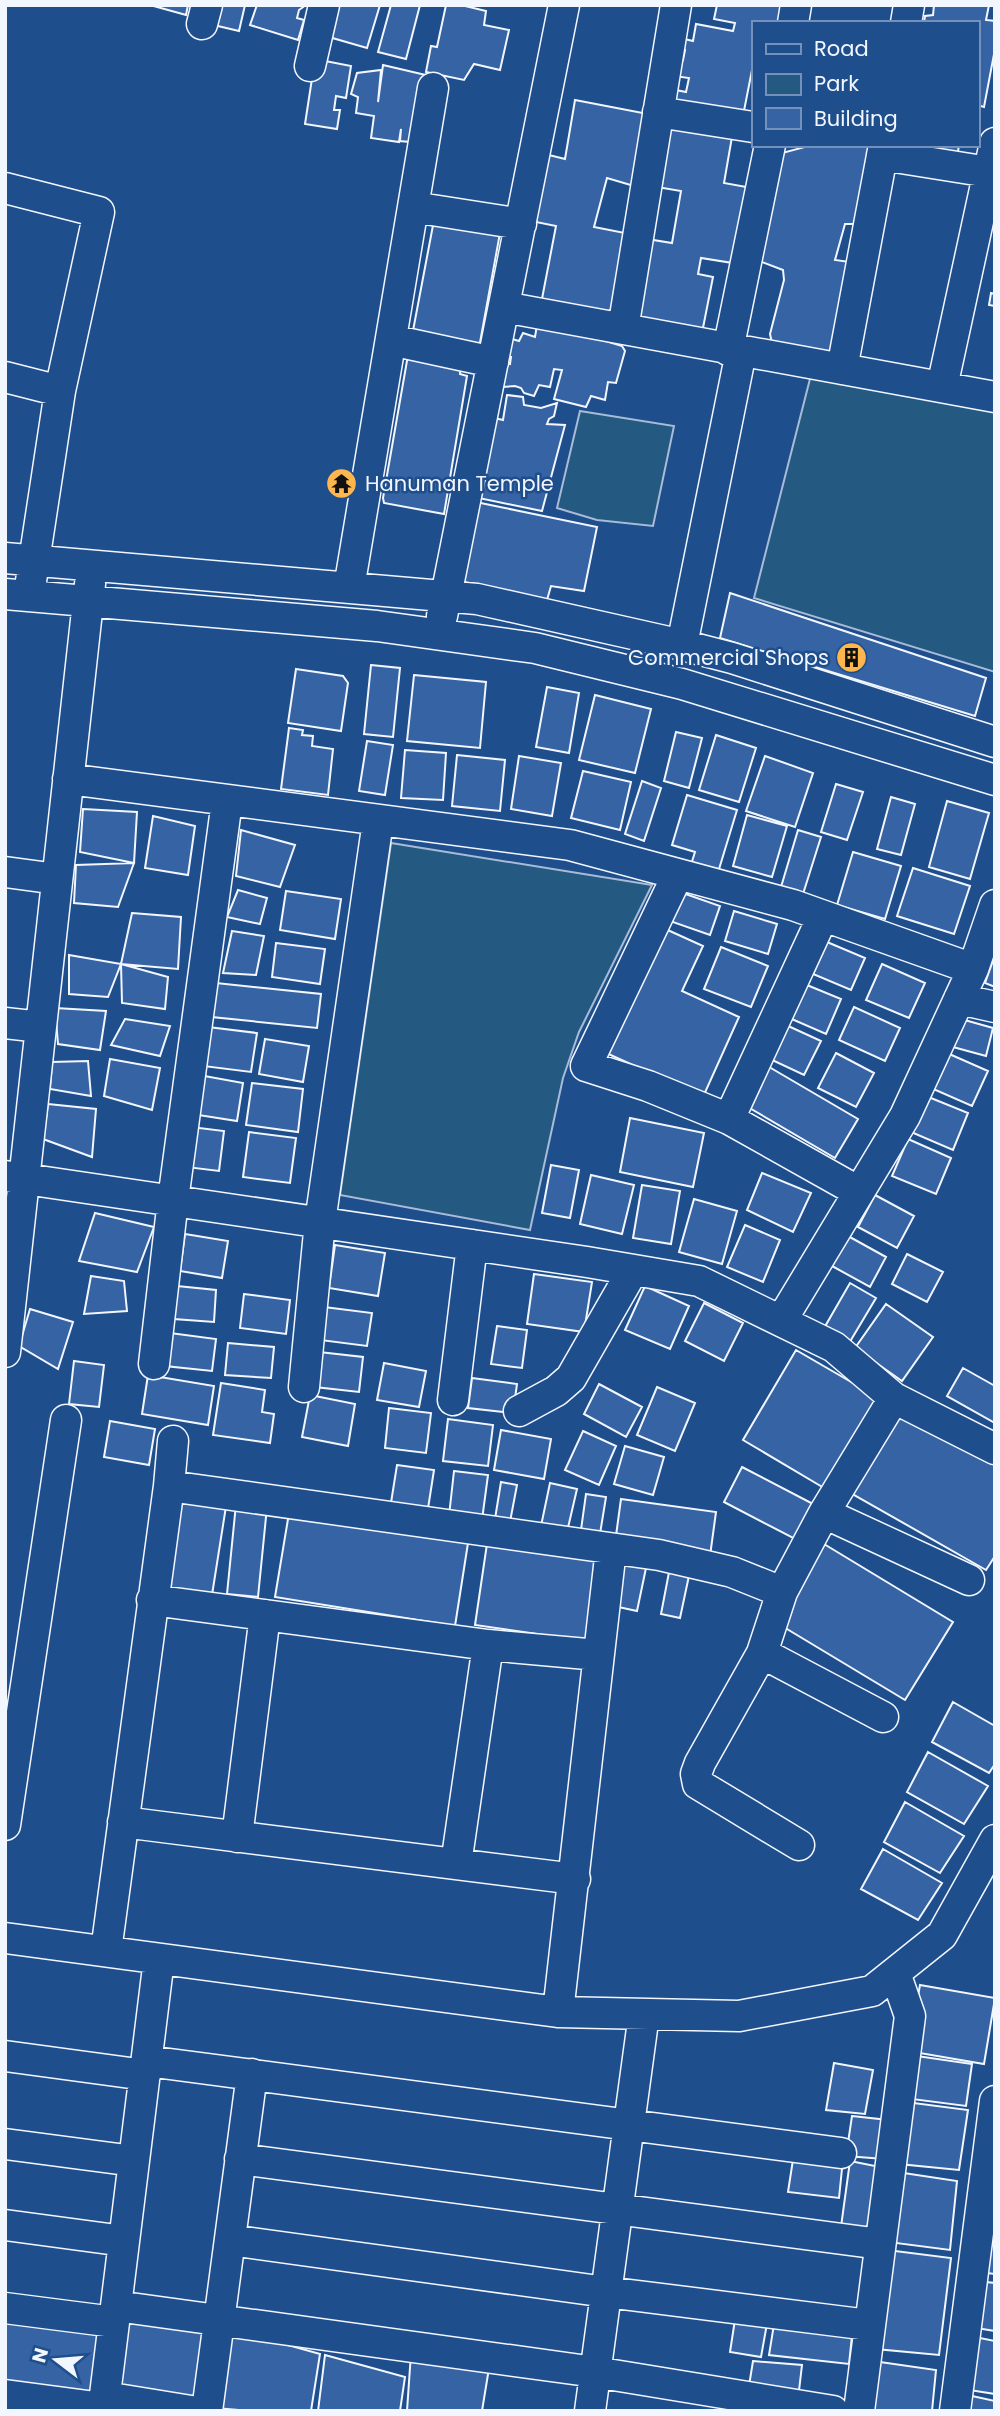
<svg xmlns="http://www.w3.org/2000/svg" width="1000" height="2416" font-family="Poppins,sans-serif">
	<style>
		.green { fill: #245a82; stroke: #a8bbd7; stroke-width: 2 }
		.building { fill: #3563a3; stroke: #f2f6ff; stroke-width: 2 }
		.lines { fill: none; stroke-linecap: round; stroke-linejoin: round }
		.minor-casing { stroke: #f2f6ff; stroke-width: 33 }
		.minor { stroke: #1f4e8c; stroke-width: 30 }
		.labels { text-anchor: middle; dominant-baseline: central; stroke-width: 5; stroke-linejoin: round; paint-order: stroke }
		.poi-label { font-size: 21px; fill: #f2f6ff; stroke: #1f4e8c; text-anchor: start }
	</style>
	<rect width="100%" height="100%" fill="#1f4e8c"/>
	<path class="green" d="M811 375 995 411V672L754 598Z
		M580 411 674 426 653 526 597 520 557 508Z
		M391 843 652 885 579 1032 563 1078 530 1230 340 1195Z"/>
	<path class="building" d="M150 5H188L186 15Z
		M210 5H245L239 31 205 23Z
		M257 5H306L299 10 297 18 304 20 298 40 250 25Z
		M330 5H380L367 48 322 35Z
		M391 5H420L406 59 378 52Z
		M446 5H461L486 11 484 25 509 30 500 70 474 64 464 80 426 72 431 46 437 47Z
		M717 5H787L783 23H753V65L742 121 668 107 671 89 686 92 689 78 674 76 677 59 683 60 685 50 678 49 680 38 693 41 696 24 733 31 735 23 714 19Z
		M934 5H989L986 20 995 21V49L984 107 977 105V23H924L925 16 933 15Z
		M315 59 351 66 346 98 336 96 334 110H340L337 129 305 124Z
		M383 65 430 76 420 143 400 141 401 129 399 142 371 138 374 116 356 113 358 97 351 94 357 73 381 70 378 102Z
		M575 100 648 114 634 186 607 178 594 227 630 234 616 316 541 304 556 226 536 222 542 182 541 153 565 159Z
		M663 119 733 131 724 183 752 188 739 264 701 258 698 274 713 277 702 333 633 321 647 239 672 243 681 191 651 186Z
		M806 145H873L856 224H845L835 260 850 262 834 353 772 343 770 334 784 280 783 270 754 259 782 153 805 147Z
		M902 145H959L957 158Z
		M434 220 500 233 479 348 412 336Z
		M991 293 995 294V306L989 305Z
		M537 325 599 332 602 340 622 346 625 351 616 383 608 382 605 400 591 396 586 407 554 399 562 370 554 369 550 387 539 385 534 396 524 393 521 388 515 386 502 387 499 362 510 364 511 357H506L509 338 519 341 523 333 535 337Z
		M408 355 461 364 460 374 467 376 444 514 384 503 383 498Z
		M507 395 523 397 524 405 541 408 557 403 554 416 549 419 547 424 565 425 542 511 474 497 490 417 503 420Z
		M471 501 597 527 584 591 551 586 547 600 456 580Z
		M730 593 986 678 975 716 720 638Z
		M371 665 400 668 393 737 364 734Z
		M296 669 343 676 348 683 341 731 288 723Z
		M414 675 486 682 480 748 407 741Z
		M547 687 579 693 569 753 536 747Z
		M595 695 651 709 635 773 579 760Z
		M289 728 303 730 302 735 313 736 312 746 333 749 328 795 281 789Z
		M676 732 702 738 689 788 664 781Z
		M716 735 756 748 739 802 699 790Z
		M367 741 393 745 385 795 359 791Z
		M405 750 446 753 443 800 401 798Z
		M457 755 505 760 500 811 452 806Z
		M519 756 561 763 552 816 511 809Z
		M765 756 813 773 795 827 746 811Z
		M583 771 631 782 620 830 571 818Z
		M642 781 661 788 644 841 625 834Z
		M836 784 863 792 847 840 821 832Z
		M687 795 737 810 716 879 689 871 695 852 672 845Z
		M891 797 915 804 901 855 877 849Z
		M947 801 989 813 970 879 929 867Z
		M83 809 137 812 134 863 80 852Z
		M747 815 787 826 772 877 733 866Z
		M153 816 195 826 188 875 145 868Z
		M241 830 295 845 280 887 236 876Z
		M798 830 821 837 803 894 781 887Z
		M853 852 901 866 885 919 837 905Z
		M134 863 118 907 74 903 76 865Z
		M913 868 970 886 954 934 897 916Z
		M238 890 267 898 260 924 227 917Z
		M286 891 341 899 335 939 280 930Z
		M677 891 720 906 710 935 667 920Z
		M734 911 777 924 768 954 725 941Z
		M132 913 181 917 178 969 121 964Z
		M661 927 703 946 682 991 739 1017 703 1097 604 1052Z
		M232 931 264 936 256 975 223 973Z
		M827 942 865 958 851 990 813 974Z
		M276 943 325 949 320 984 272 977Z
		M721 947 768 966 751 1007 704 989Z
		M69 955 121 964 108 997 69 994Z
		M995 955V987L985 983Z
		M121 964 168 977 165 1009 122 1003Z
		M882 964 925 983 909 1018 866 1000Z
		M216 983 321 994 317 1028 212 1017Z
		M802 983 841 999 826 1034 787 1017Z
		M854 1007 900 1028 885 1061 839 1040Z
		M55 1008 106 1011 100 1050 58 1044Z
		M125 1019 170 1026 160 1056 111 1045Z
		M961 1019 993 1028 986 1056 953 1047Z
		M786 1025 821 1041 804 1075 770 1059Z
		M208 1027 257 1033 251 1072 203 1066Z
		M265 1039 309 1046 303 1082 259 1074Z
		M836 1053 874 1073 856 1107 818 1088Z
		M947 1053 988 1071 972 1106 931 1088Z
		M110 1059 160 1068 152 1110 104 1096Z
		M88 1061 91 1096 50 1089 52 1062Z
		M764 1064 858 1119 835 1158 741 1103Z
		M199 1075 243 1083 237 1121 192 1114Z
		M252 1083 303 1089 298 1132 246 1125Z
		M926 1096 968 1113 953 1150 911 1132Z
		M48 1104 96 1109 92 1157 43 1139Z
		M630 1118 704 1133 693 1187 620 1172Z
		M191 1127 224 1131 219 1171 186 1167Z
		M249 1132 296 1138 290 1183 243 1177Z
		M908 1139 951 1158 936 1194 892 1176Z
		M551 1165 579 1170 570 1218 542 1213Z
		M762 1173 811 1193 793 1232 747 1210Z
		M591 1175 634 1185 622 1234 580 1224Z
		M642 1185 680 1191 671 1244 633 1238Z
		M875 1195 914 1216 897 1248 858 1227Z
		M694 1199 737 1211 722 1264 679 1252Z
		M95 1213 154 1227 137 1272 79 1261Z
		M745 1225 780 1240 763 1282 727 1267Z
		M185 1234 228 1241 222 1278 180 1271Z
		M848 1236 886 1257 870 1287 832 1266Z
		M335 1245 385 1253 378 1296 329 1288Z
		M907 1254 943 1272 927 1302 892 1284Z
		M534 1274 592 1282 584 1332 527 1324Z
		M91 1276 124 1281 127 1311 84 1314Z
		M850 1283 876 1298 848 1345 823 1330Z
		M177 1286 216 1290 214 1322 174 1319Z
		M645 1286 689 1306 670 1349 625 1330Z
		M244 1294 290 1300 286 1334 240 1328Z
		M704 1303 743 1323 724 1361 685 1341Z
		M886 1304 933 1337 902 1381 855 1348Z
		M324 1307 372 1313 367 1346 320 1340Z
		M30 1309 73 1322 58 1369 19 1346Z
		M497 1326 527 1330 522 1368 491 1364Z
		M170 1333 216 1339 212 1371 165 1366Z
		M228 1343 274 1347 271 1378 225 1375Z
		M796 1350 877 1397 824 1488 743 1440Z
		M319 1352 363 1357 359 1392 315 1387Z
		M74 1361 104 1365 99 1407 69 1404Z
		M384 1363 426 1371 419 1407 377 1400Z
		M963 1368 995 1386V1423L947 1396Z
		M148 1375 214 1386 208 1425 142 1414Z
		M472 1378 517 1384 513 1413 468 1408Z
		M221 1383 265 1390 262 1412 274 1414 270 1443 213 1435Z
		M599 1384 642 1407 626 1437 584 1414Z
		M657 1387 695 1403 675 1451 637 1435Z
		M310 1395 355 1404 348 1446 302 1437Z
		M897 1407 995 1463V1556L986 1570 849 1492Z
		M389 1408 431 1413 426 1453 385 1448Z
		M448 1419 493 1425 488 1466 443 1461Z
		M110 1421 155 1429 149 1465 104 1457Z
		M501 1430 551 1439 544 1479 494 1470Z
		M583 1431 616 1446 599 1485 565 1470Z
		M625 1446 664 1457 653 1495 614 1484Z
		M397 1465 434 1470 427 1515 390 1509Z
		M742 1467 815 1505 797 1540 724 1502Z
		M454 1471 488 1475 482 1520 449 1516Z
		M501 1482 517 1485 509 1527 494 1525Z
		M550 1483 577 1489 567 1532 541 1526Z
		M183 1494 227 1500 212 1595 168 1588Z
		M586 1494 606 1497 599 1540 580 1537Z
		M621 1499 716 1512 710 1556 615 1543Z
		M236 1504 267 1507 258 1597 227 1594Z
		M289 1513 468 1543 455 1626 275 1597Z
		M488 1537 605 1554 592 1642 475 1625Z
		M824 1544 953 1622 905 1700 777 1623Z
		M618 1562 646 1568 637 1611 609 1605Z
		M670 1567 690 1571 680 1618 661 1614Z
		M953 1702 995 1726V1764L989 1773 932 1742Z
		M928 1752 988 1786 964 1824 907 1792Z
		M905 1802 964 1836 940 1873 884 1842Z
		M883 1849 942 1883 918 1920 861 1889Z
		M920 1985 995 1998 984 2064 908 2051Z
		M910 2055 972 2064 966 2106 904 2098Z
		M834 2063 873 2070 865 2114 826 2110Z
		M906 2102 968 2110 959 2170 899 2164Z
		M852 2116 888 2120 884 2159 846 2156Z
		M794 2153 843 2159 839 2198 788 2192Z
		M850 2161 885 2168 876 2236 840 2234Z
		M897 2172 957 2181 950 2250 888 2242Z
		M984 2224 995 2226V2274L978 2272Z
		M887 2250 951 2258 939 2355 876 2349Z
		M976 2281 995 2283V2331L970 2327Z
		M127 2313 211 2325 202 2402 112 2388Z
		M736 2313 768 2318 761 2357 730 2352Z
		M775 2318 853 2326 849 2364 769 2355Z
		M5 2319 98 2326 95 2399 5 2387Z
		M224 2327 320 2354 311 2411H250L216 2408Z
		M970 2336 995 2341V2394L963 2389Z
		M411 2353 490 2362 482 2411H407Z
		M325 2355 405 2377 400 2411H318Z
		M753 2361 802 2365 798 2399 748 2392Z
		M880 2362 936 2370 932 2411H871Z
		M963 2394 995 2401V2411H960Z"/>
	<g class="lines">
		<defs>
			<path id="minor" d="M793 23 796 5
				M906 23 909 5
				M202 24 207 5
				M310 66 324 5
				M658 112 753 127
				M882 155 995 173
				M5 188 99 212 60 391 31 581
				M413 207 521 224
				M504 307 995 397
				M623 329 676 5
				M391 340 493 362
				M728 350 770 145
				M842 369 884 145
				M5 377 60 391
				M942 387 995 143
				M5 558 477 599 682 645 732 658 995 742
				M349 588 433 88
				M5 594 377 626 535 648 682 684 995 780
				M442 616 564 5
				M682 645 741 352
				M68 779 570 845 793 905 973 969
				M5 872 57 879
				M678 874 586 1066 648 1086 729 1119 859 1192
				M959 999 995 1007
				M5 1023 41 1027
				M729 1119 823 916
				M5 1176 587 1262 699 1281 834 1347 894 1398 995 1449
				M781 1321 905 1116 973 969 995 905
				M5 1352 90 584
				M154 1364 173 1200 227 801
				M304 1387 320 1222 378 821
				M453 1400 472 1245
				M519 1411 556 1391 571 1378 633 1270
				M169 1486 659 1555 732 1572 782 1592
				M824 1513 969 1580
				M152 1600 488 1645 598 1655
				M762 1653 883 1717
				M123 1822 575 1879
				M5 1825 66 1420
				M237 1837 265 1615
				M799 1845 698 1784 696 1774 700 1763 762 1653 782 1592 824 1513 894 1398
				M456 1864 488 1645
				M5 1938 558 2012 739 2016 872 1991 942 1935 995 1840
				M106 1951 169 1486 173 1441
				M558 2012 611 1549
				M5 2056 145 2075
				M147 2061 841 2153
				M5 2144 134 2161
				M240 2159 880 2244
				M5 2225 124 2241
				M230 2240 606 2292 869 2325
				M116 2306 595 2372 833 2411
				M5 2308 114 2322
				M5 2395 103 2408
				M105 2397 191 2411
				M103 2411 159 1959
				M207 2411 252 2074
				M590 2411 644 2014
				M859 2411 910 2016 895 1973
				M955 2411 995 2101"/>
		</defs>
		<use href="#minor" class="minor-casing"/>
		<use href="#minor" class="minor"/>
	</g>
	<defs>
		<symbol id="temple-disc" viewBox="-11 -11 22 22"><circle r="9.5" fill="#ffb74d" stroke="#1f4e8c"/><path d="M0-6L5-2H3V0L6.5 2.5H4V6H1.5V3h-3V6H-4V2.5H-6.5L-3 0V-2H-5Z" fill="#111"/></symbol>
		<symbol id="building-disc" viewBox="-11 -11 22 22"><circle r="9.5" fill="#ffb74d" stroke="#1f4e8c"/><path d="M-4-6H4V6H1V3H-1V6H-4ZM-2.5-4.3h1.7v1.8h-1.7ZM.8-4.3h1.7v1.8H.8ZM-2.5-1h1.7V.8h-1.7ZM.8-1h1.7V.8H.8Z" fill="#111"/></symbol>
	</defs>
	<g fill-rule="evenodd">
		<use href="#temple-disc" x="324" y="466" width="35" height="35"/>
		<use href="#building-disc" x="834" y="640" width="35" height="35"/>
	</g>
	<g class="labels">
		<g class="poi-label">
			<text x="365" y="483">Hanuman Temple</text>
			<text x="829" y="657" text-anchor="end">Commercial Shops</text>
		</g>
	</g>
	<rect width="1000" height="2416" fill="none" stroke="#f2f6ff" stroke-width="14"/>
	<rect x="752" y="21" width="228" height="126" fill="#1f4e8c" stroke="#7391ba" stroke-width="2"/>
	<rect x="766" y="44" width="35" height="10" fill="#1f4e8c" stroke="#7391ba" stroke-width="2"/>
	<text x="814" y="56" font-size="21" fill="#f2f6ff">Road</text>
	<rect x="766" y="74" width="35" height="21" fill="#245a82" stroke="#7391ba" stroke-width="2"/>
	<text x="814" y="91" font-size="21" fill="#f2f6ff">Park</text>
	<rect x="766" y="108" width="35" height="21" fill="#3563a3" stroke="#7391ba" stroke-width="2"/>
	<text x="814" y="126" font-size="21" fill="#f2f6ff">Building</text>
	<g transform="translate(56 2360) rotate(286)" stroke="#1f4e8c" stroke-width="5" paint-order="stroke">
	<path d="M0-5L12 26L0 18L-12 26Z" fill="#f2f6ff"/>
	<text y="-10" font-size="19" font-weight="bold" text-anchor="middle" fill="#f2f6ff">N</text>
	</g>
</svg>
